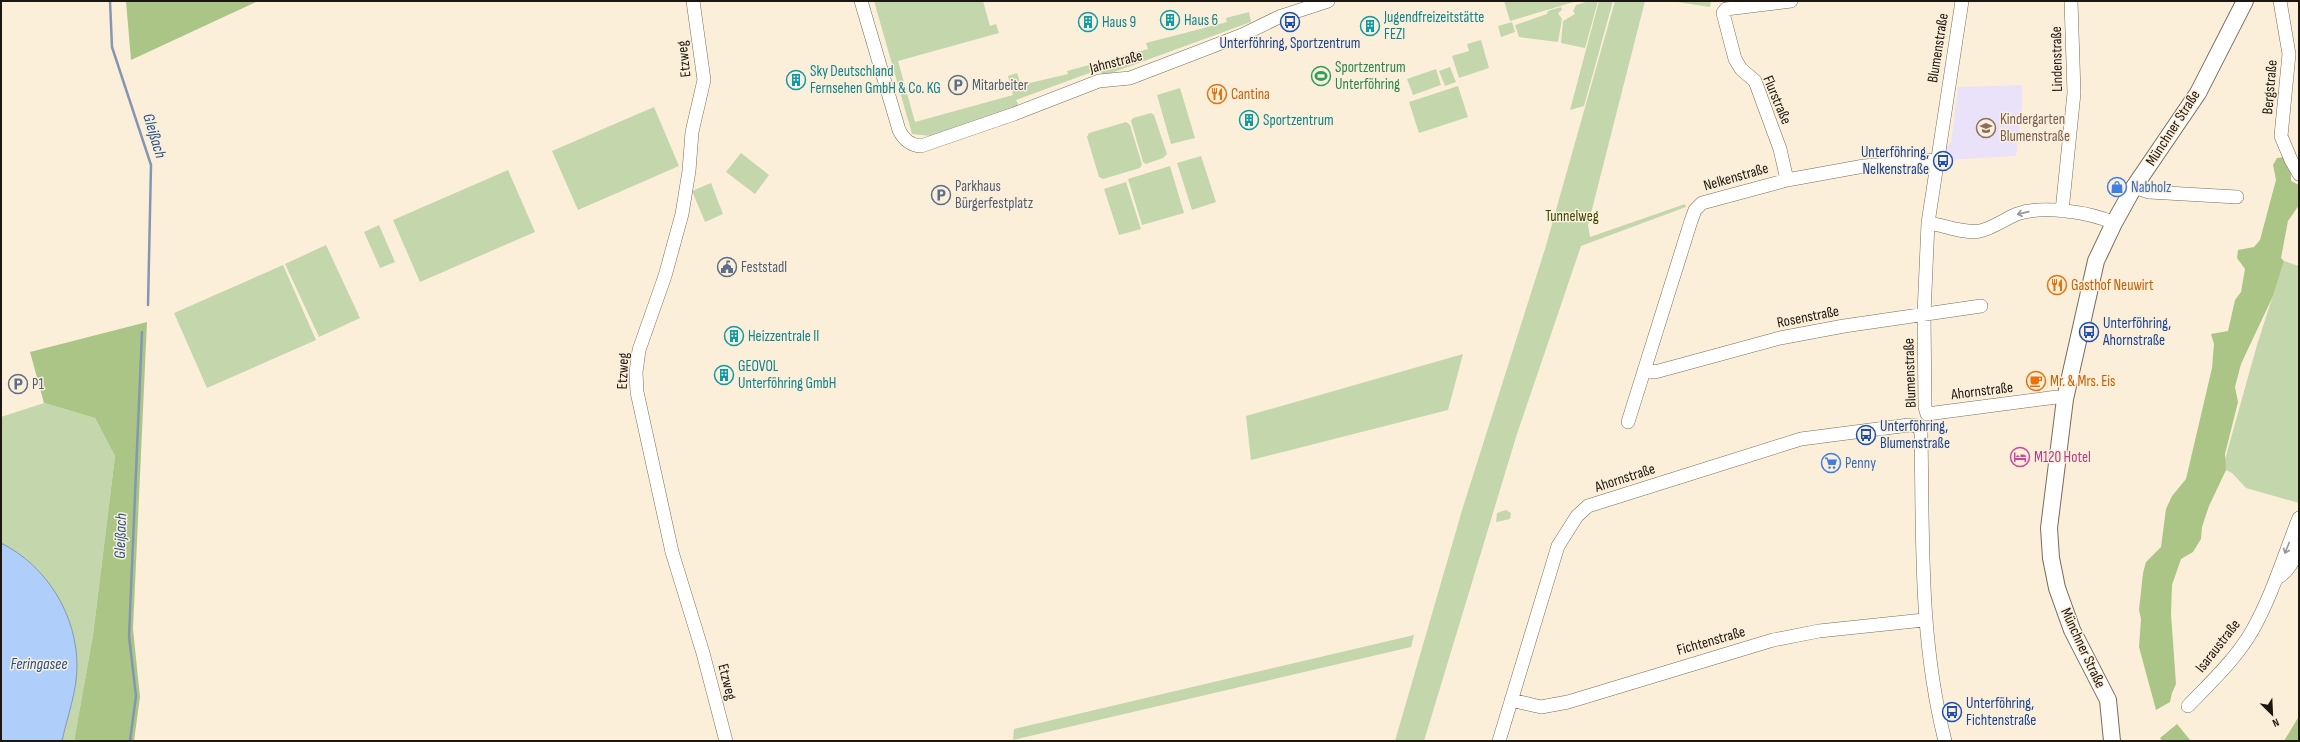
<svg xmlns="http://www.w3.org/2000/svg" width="2300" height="742" font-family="'Sofia Sans Condensed',sans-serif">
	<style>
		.education { fill: #eae2f8 }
		.green { fill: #c4d6ac }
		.forest { fill: #abc587 }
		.water { fill: #afcef9; stroke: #8397b3 }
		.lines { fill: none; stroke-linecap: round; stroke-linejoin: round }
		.stream { stroke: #8397b3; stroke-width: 2.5 }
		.minor-casing { stroke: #776c5a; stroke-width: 14 }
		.major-casing { stroke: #776c5a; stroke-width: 18 }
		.minor { stroke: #fff; stroke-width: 13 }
		.major { stroke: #fff; stroke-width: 16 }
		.oneway { stroke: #999793 }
		.labels { text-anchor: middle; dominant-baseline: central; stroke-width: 3; stroke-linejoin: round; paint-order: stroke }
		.culture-label { font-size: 15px; fill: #0d838f; stroke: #fcefda; text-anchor: start }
		.transit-label { font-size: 15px; fill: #164399; stroke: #fcefda; text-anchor: start }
		.street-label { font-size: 15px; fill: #1c1710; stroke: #fcefda }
		.leisure-label { font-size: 15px; fill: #27864d; stroke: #fcefda; text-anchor: start }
		.service-label { font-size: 15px; fill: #4e5e75; stroke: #fcefda; text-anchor: start }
		.food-label { font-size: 15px; fill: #c56008; stroke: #fcefda; text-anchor: start }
		.education-label { font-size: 15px; fill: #785e54; stroke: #fcefda; text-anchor: start }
		.shop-label { font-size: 15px; fill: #366cbe; stroke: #fcefda; text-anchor: start }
		.park-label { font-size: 15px; fill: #344903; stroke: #fcefda }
		.hotel-label { font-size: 15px; fill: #b23c85; stroke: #fcefda; text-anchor: start }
		.water-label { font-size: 16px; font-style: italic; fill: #205090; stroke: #fcefda }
	</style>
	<rect width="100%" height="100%" fill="#fcefda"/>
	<path class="education" d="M2022 85V109L2016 156 1945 160 1947 146 1951 143 1958 87Z"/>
	<path class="green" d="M874 1H983L990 26 996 24 999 33 898 61 915 122 1013 95 1008 76 1017 73 1021 85 1068 74 1067 71 1148 49 1146 43 1227 22 1226 18 1249 12 1251 22 1103 76 1100 69 1016 100 1020 108 940 137 912 134Z
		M1504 1H1577L1510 21Z
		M1589 1H1598L1585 48 1561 43 1563 21 1575 14 1573 11 1576 5Z
		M1599 1H1613L1584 106 1570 110Z
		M1615 1H1645L1588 225 1590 237 1685 204 1686 207 1581 246 1516 437 1424 741H1395L1463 507 1545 249Z
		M1671 1H1711L1710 7Z
		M1561 7 1562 10 1558 13 1562 19 1558 42 1519 37 1515 25 1547 14 1548 11Z
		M1512 22 1515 32 1501 37 1498 26Z
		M1481 40 1489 68 1459 78 1452 56 1469 51 1467 44Z
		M1450 67 1456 82 1445 86 1439 71Z
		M1436 69 1441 85 1413 95 1407 79Z
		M1458 86 1468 117 1419 133 1409 102Z
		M1180 88 1195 138 1171 144 1157 95Z
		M654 107 679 166 578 210 552 151Z
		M1151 113 1154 115 1167 154 1163 158 1146 164 1143 162 1131 121 1133 118Z
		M1126 122 1130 125 1142 164 1140 168 1103 179 1099 177 1087 137 1089 133Z
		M741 153 769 175 755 194 726 172Z
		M1201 156 1216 202 1192 210 1177 163Z
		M1170 166 1184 213 1142 225 1128 179Z
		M508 170 535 232 420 282 393 220Z
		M1126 182 1141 229 1119 235 1104 189Z
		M711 183 723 214 705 222 692 191Z
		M379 225 395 262 380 268 364 232Z
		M326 245 360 318 319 337 285 264Z
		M2284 261 2299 266V503L2246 488 2232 473 2226 470 2224 463 2257 345Z
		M283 265 316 340 207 388 174 313Z
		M1463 354 1448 410 1251 460 1246 416Z
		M44 403 95 418 115 456 93 635 74 741H62C67 717 77 691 77 666 77 615 47 566 1 543V417Z
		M1506 510 1511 513 1510 519 1496 522 1497 513Z
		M1414 635 1411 647 1013 740 1014 729Z"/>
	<path class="forest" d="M126 1H258L131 60Z
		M2286 157 2291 167V181L2299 185V205L2288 221 2281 258 2284 261 2273 296 2241 364 2235 387 2238 402 2225 454 2226 470 2209 506 2202 527 2201 539 2193 552 2181 559 2172 585 2171 614 2176 684 2172 693 2170 702 2156 710 2139 647 2141 619 2139 610 2143 573 2146 562 2161 547 2166 509 2172 496 2186 479 2212 368 2214 344 2211 334 2228 331 2235 300 2241 292 2245 269 2237 258 2238 250 2254 247 2260 240 2276 180 2273 165 2277 158Z
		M147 322 133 629 140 697 134 741H74L93 635 115 456 95 418 44 403 30 352Z
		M2299 716V741H2284Z
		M2177 724 2191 741H2162L2160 738Z"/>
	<path class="water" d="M1 543C47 566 77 615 77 666 77 692 67 717 62 741H1Z"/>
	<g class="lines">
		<path class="stream" d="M110 1 112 47 151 165 148 305
			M130 741 136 696 129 636 142 332"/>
		<defs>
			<path id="minor" d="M693 1 704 80 692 132 689 171 682 214 665 276 639 350 636 372 637 392 672 552 703 653 726 741
				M861 1 899 130C904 140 910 145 921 146L1014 114 1099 81 1130 78 1242 35 1279 17 1328 1
				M2280 1 2289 54 2281 136 2291 160 2299 174
				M1787 180 1780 149 1755 81 1741 69 1735 59 1723 13 1726 9 1791 1
				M2134 187 2149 192 2237 197
				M2062 211 2074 93 2071 1
				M1928 223C1944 225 1964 234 1980 231 1993 228 2005 219 2017 214 2042 205 2090 212 2114 223
				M1644 370 1655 372 1780 338 1844 326 1981 306
				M1927 414 1925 407 1924 314 1928 223 1962 1
				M1927 414 2057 397 2065 399
				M1628 422 1691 221 1695 210 1702 203 1787 180 1864 166 1937 160
				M1918 426 1921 433C1923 538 1919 638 1945 741
				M2277 578C2290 571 2294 559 2299 546
				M1511 700 1541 707 1568 702 1773 640 1819 631 1924 620
				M2188 706C2210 683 2236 659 2252 631 2272 596 2284 555 2299 518
				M1499 741 1558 546 1577 516 1588 506 1801 439 1909 425 1918 426"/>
			<path id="major" d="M2112 741 2108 700 2072 630 2057 588 2051 558 2049 528 2065 399 2096 261 2114 223 2134 187 2198 93 2245 1"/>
		</defs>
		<use href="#minor" class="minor-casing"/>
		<use href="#major" class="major-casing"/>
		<use href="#minor" class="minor"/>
		<use href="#major" class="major"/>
	</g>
	<defs><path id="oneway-shaft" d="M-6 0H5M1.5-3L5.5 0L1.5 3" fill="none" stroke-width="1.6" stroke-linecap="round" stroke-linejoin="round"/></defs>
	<g class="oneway">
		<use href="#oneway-shaft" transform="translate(2023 213) rotate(167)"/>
		<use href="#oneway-shaft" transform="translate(2287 548) rotate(112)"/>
	</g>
	<defs>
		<symbol id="building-ring" viewBox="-11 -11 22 22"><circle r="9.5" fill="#fcefda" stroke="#0f9aa8" stroke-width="1.5"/><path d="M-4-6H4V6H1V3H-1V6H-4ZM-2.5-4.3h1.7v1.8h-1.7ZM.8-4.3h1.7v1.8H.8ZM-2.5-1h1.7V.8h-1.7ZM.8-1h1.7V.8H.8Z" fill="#0f9aa8"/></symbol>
		<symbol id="bus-ring" viewBox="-11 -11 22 22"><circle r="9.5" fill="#fcefda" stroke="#1a4fb4" stroke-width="1.5"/><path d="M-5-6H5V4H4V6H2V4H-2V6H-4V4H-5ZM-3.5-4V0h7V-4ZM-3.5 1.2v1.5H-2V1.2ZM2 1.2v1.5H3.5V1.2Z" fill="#1a4fb4"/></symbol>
		<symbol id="stadium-ring" viewBox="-11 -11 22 22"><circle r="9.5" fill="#fcefda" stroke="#2e9e5b" stroke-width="1.5"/><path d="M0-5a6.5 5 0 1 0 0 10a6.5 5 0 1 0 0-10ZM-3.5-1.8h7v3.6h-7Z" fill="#2e9e5b"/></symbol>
		<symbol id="parking-ring" viewBox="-11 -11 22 22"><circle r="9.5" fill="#fcefda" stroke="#5c6f8a" stroke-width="1.5"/><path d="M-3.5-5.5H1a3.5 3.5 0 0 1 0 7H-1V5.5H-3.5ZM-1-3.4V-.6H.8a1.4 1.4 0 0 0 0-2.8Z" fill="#5c6f8a"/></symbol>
		<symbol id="restaurant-ring" viewBox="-11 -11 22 22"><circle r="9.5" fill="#fcefda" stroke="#e8710a" stroke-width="1.5"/><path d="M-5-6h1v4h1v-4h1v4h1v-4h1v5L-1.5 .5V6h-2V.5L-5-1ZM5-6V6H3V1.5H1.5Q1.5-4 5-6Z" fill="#e8710a"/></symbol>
		<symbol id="school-ring" viewBox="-11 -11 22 22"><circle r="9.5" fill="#fcefda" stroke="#8d6e63" stroke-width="1.5"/><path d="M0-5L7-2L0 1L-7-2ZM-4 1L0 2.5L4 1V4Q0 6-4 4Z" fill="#8d6e63"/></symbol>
		<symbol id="shop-ring" viewBox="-11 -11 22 22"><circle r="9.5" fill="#fcefda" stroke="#3f7fe0" stroke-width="1.5"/><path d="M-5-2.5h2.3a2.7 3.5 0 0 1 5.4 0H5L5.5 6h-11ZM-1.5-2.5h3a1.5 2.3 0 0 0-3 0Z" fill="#3f7fe0"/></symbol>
		<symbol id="civic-ring" viewBox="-11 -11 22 22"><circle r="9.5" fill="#fcefda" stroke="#5c6f8a" stroke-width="1.5"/><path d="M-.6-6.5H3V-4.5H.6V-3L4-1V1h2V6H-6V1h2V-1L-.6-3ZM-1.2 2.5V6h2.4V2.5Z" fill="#5c6f8a"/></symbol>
		<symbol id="cafe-ring" viewBox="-11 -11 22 22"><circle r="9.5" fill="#fcefda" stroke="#e8710a" stroke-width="1.5"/><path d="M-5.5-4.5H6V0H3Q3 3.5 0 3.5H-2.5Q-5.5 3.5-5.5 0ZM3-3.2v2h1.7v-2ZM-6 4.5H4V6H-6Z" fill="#e8710a"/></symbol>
		<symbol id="hotel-ring" viewBox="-11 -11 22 22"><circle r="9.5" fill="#fcefda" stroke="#d1479c" stroke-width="1.5"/><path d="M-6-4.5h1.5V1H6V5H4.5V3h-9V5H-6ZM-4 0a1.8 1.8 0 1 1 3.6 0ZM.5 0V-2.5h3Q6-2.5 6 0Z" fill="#d1479c"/></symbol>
		<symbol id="supermarket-ring" viewBox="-11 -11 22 22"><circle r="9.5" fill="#fcefda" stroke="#3f7fe0" stroke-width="1.5"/><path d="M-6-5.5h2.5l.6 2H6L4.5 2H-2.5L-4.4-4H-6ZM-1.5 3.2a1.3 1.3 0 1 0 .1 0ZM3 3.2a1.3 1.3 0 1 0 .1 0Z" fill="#3f7fe0"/></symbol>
	</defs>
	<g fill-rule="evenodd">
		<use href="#building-ring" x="1159" y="9" width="22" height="22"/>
		<use href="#building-ring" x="1077" y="11" width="22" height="22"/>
		<use href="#bus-ring" x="1279" y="11" width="22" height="22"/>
		<use href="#building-ring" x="1359" y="15" width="22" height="22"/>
		<use href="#stadium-ring" x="1310" y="65" width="22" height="22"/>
		<use href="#building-ring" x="785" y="69" width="22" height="22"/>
		<use href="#parking-ring" x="947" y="74" width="22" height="22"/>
		<use href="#restaurant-ring" x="1206" y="83" width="22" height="22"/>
		<use href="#building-ring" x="1238" y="109" width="22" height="22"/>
		<use href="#school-ring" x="1975" y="117" width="22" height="22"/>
		<use href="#bus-ring" x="1932" y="150" width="22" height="22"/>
		<use href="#shop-ring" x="2106" y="176" width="22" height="22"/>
		<use href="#parking-ring" x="930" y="184" width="22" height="22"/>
		<use href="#civic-ring" x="716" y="256" width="22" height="22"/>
		<use href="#restaurant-ring" x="2046" y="274" width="22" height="22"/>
		<use href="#bus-ring" x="2078" y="321" width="22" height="22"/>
		<use href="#building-ring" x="723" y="325" width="22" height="22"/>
		<use href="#building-ring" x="713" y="364" width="22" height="22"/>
		<use href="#cafe-ring" x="2025" y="370" width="22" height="22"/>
		<use href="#parking-ring" x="7" y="373" width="22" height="22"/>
		<use href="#bus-ring" x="1855" y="424" width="22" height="22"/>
		<use href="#hotel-ring" x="2009" y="446" width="22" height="22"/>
		<use href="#supermarket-ring" x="1820" y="452" width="22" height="22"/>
		<use href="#bus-ring" x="1941" y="701" width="22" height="22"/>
	</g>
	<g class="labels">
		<g class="culture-label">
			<text x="1384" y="17">Jugendfreizeitstätte<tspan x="1384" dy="17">FEZI</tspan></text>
			<text x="1184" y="20">Haus 6</text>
			<text x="1102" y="22">Haus 9</text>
			<text x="810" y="71">Sky Deutschland<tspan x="810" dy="17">Fernsehen GmbH &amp; Co. KG</tspan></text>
			<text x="1263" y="120">Sportzentrum</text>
			<text x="748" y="336">Heizzentrale II</text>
			<text x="738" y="366">GEOVOL<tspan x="738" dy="17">Unterföhring GmbH</tspan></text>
		</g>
		<g class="transit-label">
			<text x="1290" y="43" text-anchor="middle">Unterföhring, Sportzentrum</text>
			<text x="1929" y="152" text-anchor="end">Unterföhring,<tspan x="1929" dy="17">Nelkenstraße</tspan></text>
			<text x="2103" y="323">Unterföhring,<tspan x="2103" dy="17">Ahornstraße</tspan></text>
			<text x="1880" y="426">Unterföhring,<tspan x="1880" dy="17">Blumenstraße</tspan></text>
			<text x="1966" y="703">Unterföhring,<tspan x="1966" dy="17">Fichtenstraße</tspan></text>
		</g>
		<g class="street-label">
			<text transform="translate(1938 48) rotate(-81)">Blumenstraße</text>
			<text transform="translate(684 59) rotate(-96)">Etzweg</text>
			<text transform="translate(2057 59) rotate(-91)">Lindenstraße</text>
			<text transform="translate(1116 62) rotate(-14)">Jahnstraße</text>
			<text transform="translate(2270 87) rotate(-85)">Bergstraße</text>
			<text transform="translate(1777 100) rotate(67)">Flurstraße</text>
			<text transform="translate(2173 128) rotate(-57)">Münchner Straße</text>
			<text transform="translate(1736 177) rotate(-16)">Nelkenstraße</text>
			<text transform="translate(1808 317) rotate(-11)">Rosenstraße</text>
			<text transform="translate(623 371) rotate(-88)">Etzweg</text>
			<text transform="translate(1910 373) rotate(-92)">Blumenstraße</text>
			<text transform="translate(1982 391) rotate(-7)">Ahornstraße</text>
			<text transform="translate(1625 478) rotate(-18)">Ahornstraße</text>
			<text transform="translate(1711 641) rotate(-16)">Fichtenstraße</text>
			<text transform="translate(2218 646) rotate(-52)">Isaraustraße</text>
			<text transform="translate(2083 648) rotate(65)">Münchner Straße</text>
			<text transform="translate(727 682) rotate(76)">Etzweg</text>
		</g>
		<g class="leisure-label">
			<text x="1335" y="67">Sportzentrum<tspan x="1335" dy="17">Unterföhring</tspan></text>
		</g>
		<g class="service-label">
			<text x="972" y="85">Mitarbeiter</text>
			<text x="955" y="186">Parkhaus<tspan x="955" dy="17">Bürgerfestplatz</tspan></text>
			<text x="741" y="267">Feststadl</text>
			<text x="32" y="384">P1</text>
		</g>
		<g class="food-label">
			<text x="1231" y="94">Cantina</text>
			<text x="2071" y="285">Gasthof Neuwirt</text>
			<text x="2050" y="381">Mr. &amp; Mrs. Eis</text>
		</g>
		<g class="education-label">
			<text x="2000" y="119">Kindergarten<tspan x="2000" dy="17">Blumenstraße</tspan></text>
		</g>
		<g class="shop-label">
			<text x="2131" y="187">Nabholz</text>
			<text x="1845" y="463">Penny</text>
		</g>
		<g class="park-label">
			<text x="1572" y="216">Tunnelweg</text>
		</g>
		<g class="hotel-label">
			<text x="2034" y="457">M120 Hotel</text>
		</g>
		<g class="water-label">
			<text transform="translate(154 136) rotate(73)">Gleißach</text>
			<text transform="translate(121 536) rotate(-88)">Gleißach</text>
			<text x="39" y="664">Feringasee</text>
		</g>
	</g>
	<rect width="2300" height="742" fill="none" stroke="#1c1710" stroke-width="4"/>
	<g transform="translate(2272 714) rotate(156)" stroke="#fcefda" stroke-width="3" paint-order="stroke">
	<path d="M0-3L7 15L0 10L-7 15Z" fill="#1c1710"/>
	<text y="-6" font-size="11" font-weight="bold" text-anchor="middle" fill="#1c1710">N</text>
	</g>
</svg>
